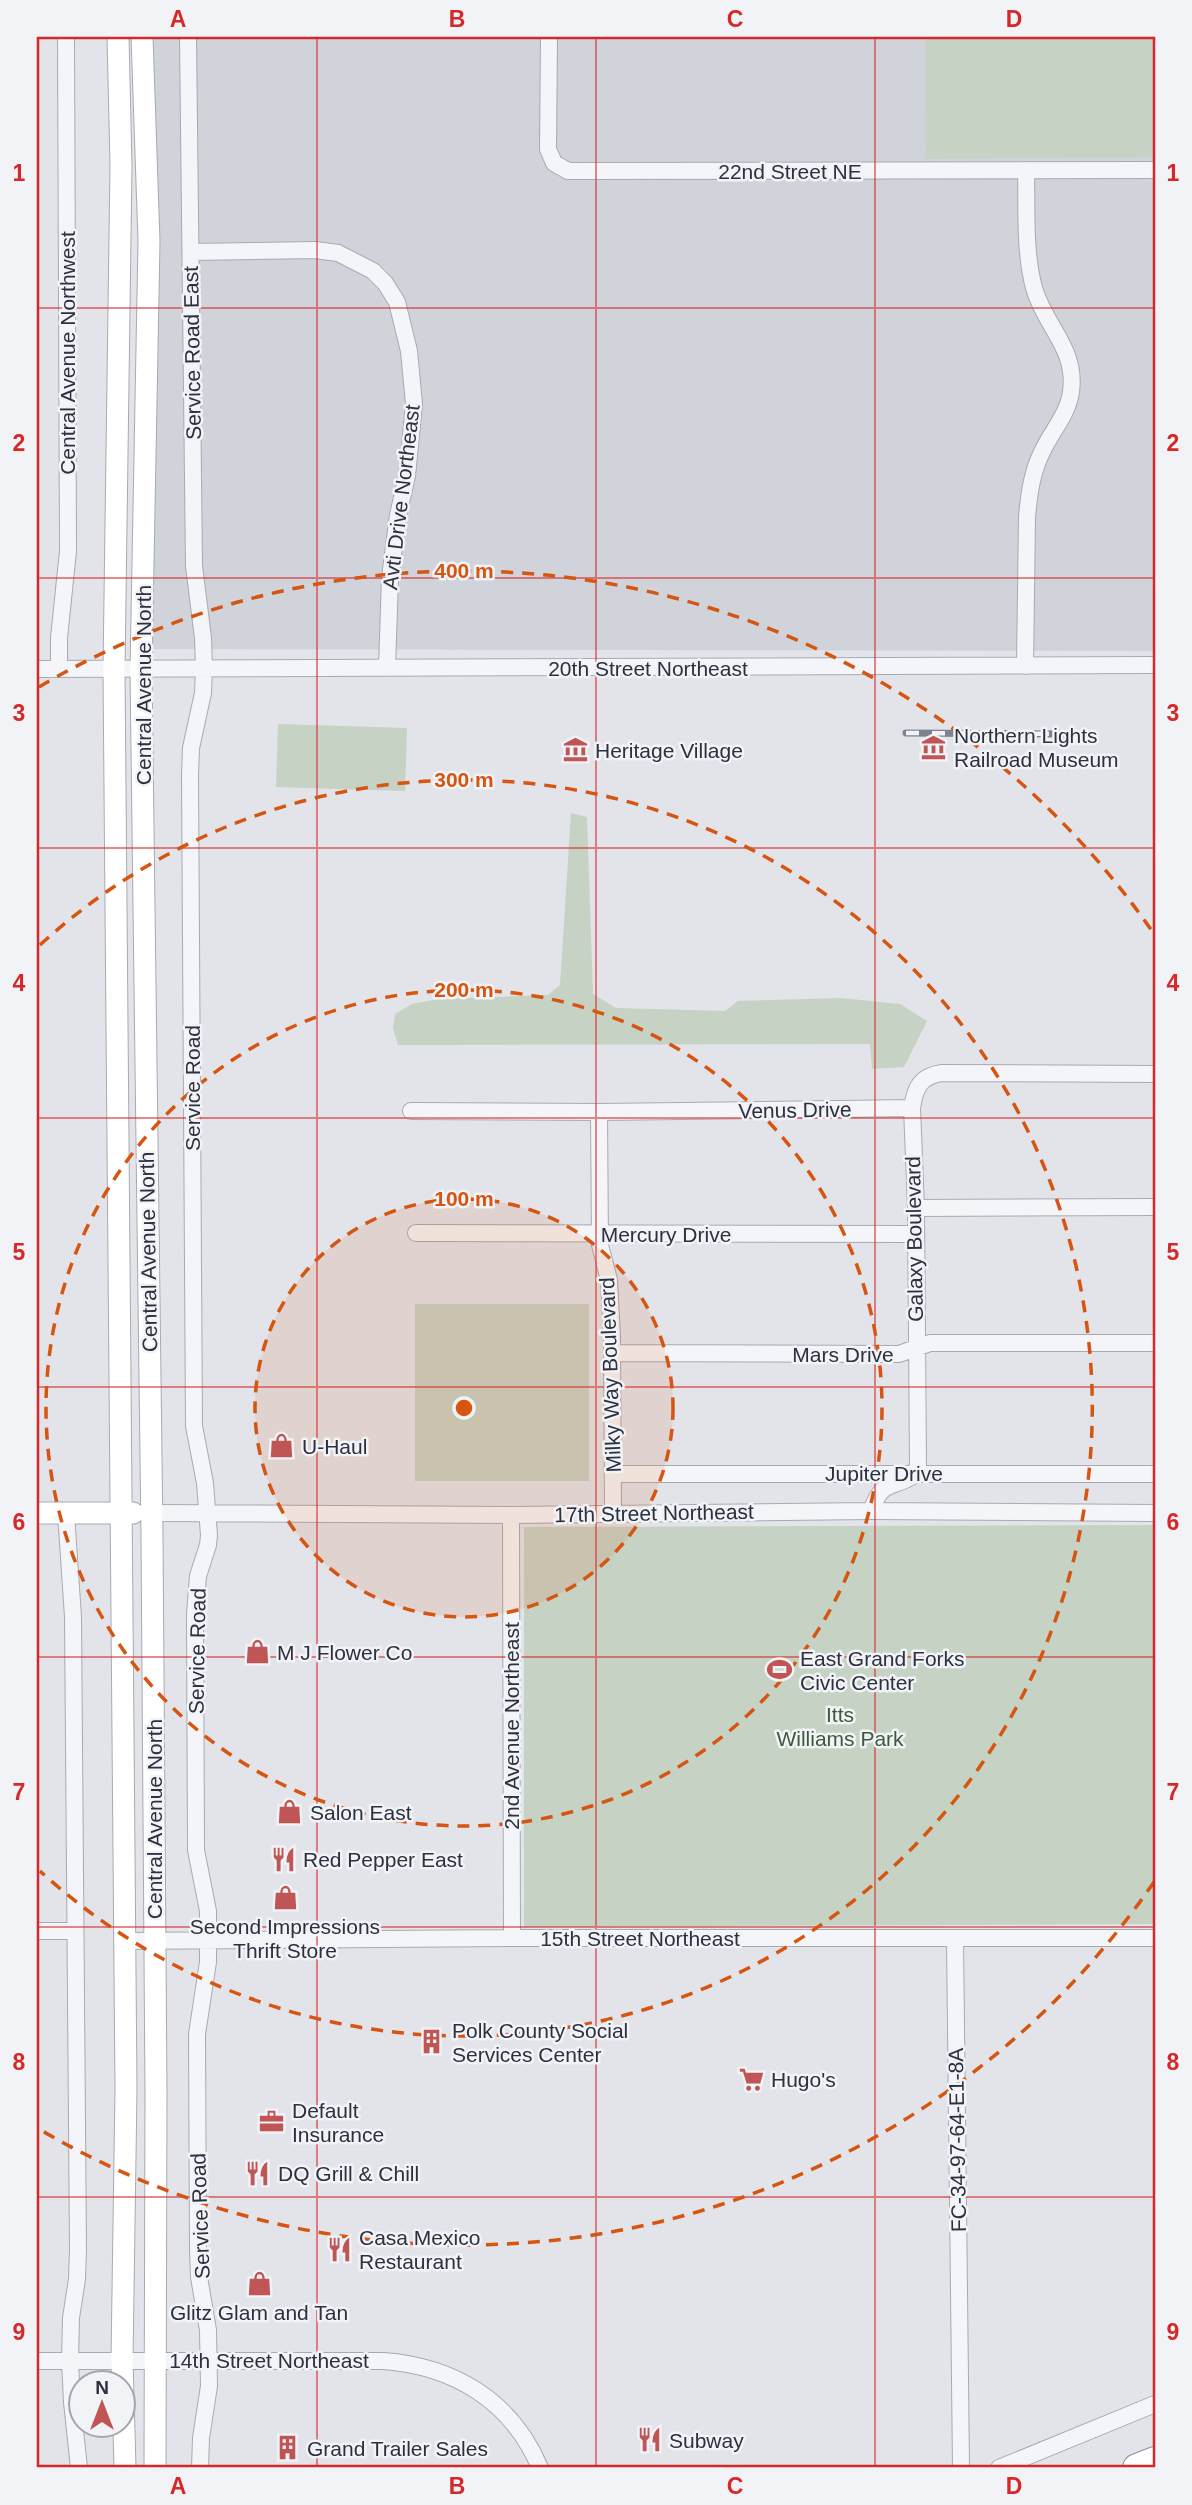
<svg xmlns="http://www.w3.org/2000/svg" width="1192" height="2505" font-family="Helvetica,sans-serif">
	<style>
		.built { fill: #d0d3da }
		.green { fill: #c6d2c4 }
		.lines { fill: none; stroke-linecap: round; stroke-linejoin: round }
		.street-casing { stroke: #a8aab3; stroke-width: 18 }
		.secondary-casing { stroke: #a8aab3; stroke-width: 23 }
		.highway-casing { stroke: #8b909e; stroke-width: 30 }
		.street { stroke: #f4f5f8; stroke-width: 16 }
		.secondary { stroke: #fff; stroke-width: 21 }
		.highway { stroke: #fff; stroke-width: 28 }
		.rail-casing { stroke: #7d8291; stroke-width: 7 }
		.rail { stroke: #f1f3f6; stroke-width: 4.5; stroke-dasharray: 13; stroke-linecap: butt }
		.grid { fill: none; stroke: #d62828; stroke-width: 2; stroke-opacity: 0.55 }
		.ring { fill: none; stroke: #d55511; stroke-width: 3.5; stroke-dasharray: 12 9 }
		.labels { text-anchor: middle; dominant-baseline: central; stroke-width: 5; stroke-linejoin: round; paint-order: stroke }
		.street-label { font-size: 21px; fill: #2c303f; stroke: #f1f3f6 }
		.poi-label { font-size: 21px; fill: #2c303f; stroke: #f1f3f6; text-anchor: start }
		.park-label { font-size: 21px; fill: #3c593b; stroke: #f1f3f6 }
		.centre { fill: #d55511; stroke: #f1f3f6; stroke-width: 3.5 }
		.ring-label { font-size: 21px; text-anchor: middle; font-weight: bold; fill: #d55511; stroke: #f1f3f6; stroke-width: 5; stroke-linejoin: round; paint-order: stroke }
		.neatline { fill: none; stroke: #d62828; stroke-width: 2.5 }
		.grid-label { font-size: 23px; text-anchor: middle; font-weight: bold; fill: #d62828 }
	</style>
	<rect width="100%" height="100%" fill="#e2e4e9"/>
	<path class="built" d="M150 37H1155V651L150 649Z"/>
	<path class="green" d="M925 37H1155V157L926 159Z
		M278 724 407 728 405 791 276 787Z
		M571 813 587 817 593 994 616 1008 725 1011 738 1001 841 998 900 1004 927 1021 904 1067 872 1069 870 1044 398 1045 393 1028 395 1014 412 1004 438 999 548 995 560 985Z
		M415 1304H589V1481H415Z
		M1155 1525V1924L524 1927V1527Z"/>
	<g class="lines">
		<defs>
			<path id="street" d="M188 37 194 566 203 638 204 668 203 693 191 748 190 776 194 1426 205 1483 209 1535 208 1545 198 1576 195 1614 196 1850 208 1911V1962L197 2034 198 2249 199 2277 208 2330 209 2386 201 2438 200 2468
				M549 37 548 149 554 163 568 171 1155 170
				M191 252 315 250 338 253 373 271 385 283 397 302 409 351 414 404 407 476 398 515 390 578 387 668
				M1025 666 1027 517C1029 494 1032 471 1043 450 1052 431 1068 414 1071 392 1077 348 1045 327 1034 288 1024 250 1027 209 1026 170
				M37 669 1155 665
				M59 669V638L68 551 66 37
				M411 1111 599 1112 912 1108C915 1088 920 1076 942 1073L1155 1074
				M599 1112 600 1245 609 1280 612 1336 613 1514
				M916 1208 1155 1207
				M416 1233 915 1234
				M612 1353 899 1354 930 1343H1155
				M613 1474H1155
				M871 1511C883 1479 889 1490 913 1476L918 1466 916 1208 912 1108
				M66 1513 73 1617 78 2250 77 2279 71 2318 70 2361 72 2402 79 2468
				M152 1513 511 1515 871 1511 1155 1513
				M511 1515 512 1938
				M37 1931H75
				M955 1939 961 2468
				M124 1941 512 1938H1155
				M37 2361H383C454 2366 512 2401 540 2468
				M999 2468 1155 2404"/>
			<path id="secondary" d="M118 37 121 165 114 670 126 2089 122 2360 125 2468
				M142 37 149 241 141 670 152 1536 156 2093 155 2468
				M37 1513H133"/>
			<path id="highway" d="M1137 2468 1155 2461"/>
		</defs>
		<use href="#street" class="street-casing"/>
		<use href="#secondary" class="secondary-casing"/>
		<use href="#highway" class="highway-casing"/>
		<use href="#street" class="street"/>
		<use href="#secondary" class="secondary"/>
		<use href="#highway" class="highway"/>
		<defs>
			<path id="rail" d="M906 733 1073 734"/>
		</defs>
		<use href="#rail" class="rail-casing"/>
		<use href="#rail" class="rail"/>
	</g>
	<path class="grid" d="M317 37V2468M596 37V2468M875 37V2468M37 308H1155M37 578H1155M37 848H1155M37 1118H1155M37 1387H1155M37 1657H1155M37 1927H1155M37 2197H1155"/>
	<circle cx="464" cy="1408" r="209" fill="#d55511" fill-opacity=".12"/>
	<g class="ring">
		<circle cx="464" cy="1408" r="209"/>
		<circle cx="464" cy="1408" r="418"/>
		<path d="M40 945A628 628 0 1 1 40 1871"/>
		<path d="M1154 1882A837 837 0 0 1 39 2129M39 687A837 837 0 0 1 1154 934"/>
	</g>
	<defs>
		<symbol id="museum-bare" viewBox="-9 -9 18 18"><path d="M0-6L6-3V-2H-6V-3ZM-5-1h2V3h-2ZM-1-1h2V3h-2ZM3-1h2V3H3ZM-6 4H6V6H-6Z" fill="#c05556" stroke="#f1f3f6" stroke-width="2.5" paint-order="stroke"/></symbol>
		<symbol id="shop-bare" viewBox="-9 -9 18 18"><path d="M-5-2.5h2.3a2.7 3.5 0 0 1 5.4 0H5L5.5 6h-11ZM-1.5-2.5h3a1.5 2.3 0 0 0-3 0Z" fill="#c05556" stroke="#f1f3f6" stroke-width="2.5" paint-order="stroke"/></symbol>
		<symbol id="stadium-bare" viewBox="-9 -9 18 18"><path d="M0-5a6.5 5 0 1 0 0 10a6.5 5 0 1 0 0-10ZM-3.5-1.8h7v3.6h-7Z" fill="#c05556" stroke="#f1f3f6" stroke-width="2.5" paint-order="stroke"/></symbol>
		<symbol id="restaurant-bare" viewBox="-9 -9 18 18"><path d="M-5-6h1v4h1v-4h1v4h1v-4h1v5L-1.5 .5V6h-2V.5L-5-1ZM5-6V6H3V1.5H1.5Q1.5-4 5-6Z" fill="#c05556" stroke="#f1f3f6" stroke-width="2.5" paint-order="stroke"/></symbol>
		<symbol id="building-bare" viewBox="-9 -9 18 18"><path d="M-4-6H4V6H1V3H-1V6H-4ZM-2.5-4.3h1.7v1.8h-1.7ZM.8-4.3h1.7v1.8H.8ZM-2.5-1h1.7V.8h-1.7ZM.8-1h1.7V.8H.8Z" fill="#c05556" stroke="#f1f3f6" stroke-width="2.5" paint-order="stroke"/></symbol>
		<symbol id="supermarket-bare" viewBox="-9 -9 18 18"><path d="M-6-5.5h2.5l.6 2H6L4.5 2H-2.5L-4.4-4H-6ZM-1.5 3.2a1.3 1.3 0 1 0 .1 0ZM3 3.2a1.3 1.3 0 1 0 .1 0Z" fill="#c05556" stroke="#f1f3f6" stroke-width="2.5" paint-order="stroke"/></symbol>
		<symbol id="office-bare" viewBox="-9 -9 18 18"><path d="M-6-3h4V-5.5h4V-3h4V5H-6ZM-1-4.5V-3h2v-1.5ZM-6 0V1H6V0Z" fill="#c05556" stroke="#f1f3f6" stroke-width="2.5" paint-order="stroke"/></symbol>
	</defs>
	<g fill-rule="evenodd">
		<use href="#museum-bare" x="916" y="730" width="35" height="35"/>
		<use href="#museum-bare" x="558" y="732" width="35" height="35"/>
		<use href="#shop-bare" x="264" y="1428" width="35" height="35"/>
		<use href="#shop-bare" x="240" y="1634" width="35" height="35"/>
		<use href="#stadium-bare" x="762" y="1652" width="35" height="35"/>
		<use href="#shop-bare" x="272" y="1794" width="35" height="35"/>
		<use href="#restaurant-bare" x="266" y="1842" width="35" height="35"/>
		<use href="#shop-bare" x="268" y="1880" width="35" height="35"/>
		<use href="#building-bare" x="414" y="2024" width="35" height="35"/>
		<use href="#supermarket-bare" x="734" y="2062" width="35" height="35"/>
		<use href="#office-bare" x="254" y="2104" width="35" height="35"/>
		<use href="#restaurant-bare" x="240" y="2156" width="35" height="35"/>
		<use href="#restaurant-bare" x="322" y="2232" width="35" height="35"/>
		<use href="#shop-bare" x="242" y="2266" width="35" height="35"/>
		<use href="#restaurant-bare" x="632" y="2422" width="35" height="35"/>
		<use href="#building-bare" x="270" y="2430" width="35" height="35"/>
	</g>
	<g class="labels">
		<g class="street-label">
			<text x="790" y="171">22nd Street NE</text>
			<text transform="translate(67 353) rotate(-90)">Central Avenue Northwest</text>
			<text transform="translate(192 353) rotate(-91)">Service Road East</text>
			<text transform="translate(401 497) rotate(-83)">Avti Drive Northeast</text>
			<text x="648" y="668">20th Street Northeast</text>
			<text transform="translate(143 685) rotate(-90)">Central Avenue North</text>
			<text transform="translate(192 1088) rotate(-90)">Service Road</text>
			<text transform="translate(795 1110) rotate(-1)">Venus Drive</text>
			<text x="666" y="1234">Mercury Drive</text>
			<text transform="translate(914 1239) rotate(-91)">Galaxy Boulevard</text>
			<text transform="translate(148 1252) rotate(-91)">Central Avenue North</text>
			<text x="843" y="1354">Mars Drive</text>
			<text transform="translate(610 1375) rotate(-92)">Milky Way Boulevard</text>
			<text x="884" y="1473">Jupiter Drive</text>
			<text transform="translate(654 1513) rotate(-1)">17th Street Northeast</text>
			<text transform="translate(197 1651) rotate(-89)">Service Road</text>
			<text transform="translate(511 1726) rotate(-90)">2nd Avenue Northeast</text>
			<text transform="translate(154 1819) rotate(-90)">Central Avenue North</text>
			<text x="640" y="1938">15th Street Northeast</text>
			<text transform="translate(957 2140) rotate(-91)">FC-34-97-64-E1-8A</text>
			<text transform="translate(200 2216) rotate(-92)">Service Road</text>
			<text x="269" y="2360">14th Street Northeast</text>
		</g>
		<g class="poi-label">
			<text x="954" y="735">Northern Lights<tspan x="954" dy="24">Railroad Museum</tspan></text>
			<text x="595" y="750">Heritage Village</text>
			<text x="302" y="1446">U-Haul</text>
			<text x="277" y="1652">M J Flower Co</text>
			<text x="800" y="1658">East Grand Forks<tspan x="800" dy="24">Civic Center</tspan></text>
			<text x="310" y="1812">Salon East</text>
			<text x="303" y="1859">Red Pepper East</text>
			<text x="285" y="1926" text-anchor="middle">Second Impressions<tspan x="285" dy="24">Thrift Store</tspan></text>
			<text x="452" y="2030">Polk County Social<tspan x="452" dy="24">Services Center</tspan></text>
			<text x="771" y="2079">Hugo's</text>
			<text x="292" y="2110">Default<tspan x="292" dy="24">Insurance</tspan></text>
			<text x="278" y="2173">DQ Grill &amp; Chill</text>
			<text x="359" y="2237">Casa Mexico<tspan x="359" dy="24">Restaurant</tspan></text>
			<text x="259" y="2312" text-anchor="middle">Glitz Glam and Tan</text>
			<text x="669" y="2440">Subway</text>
			<text x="307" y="2448">Grand Trailer Sales</text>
		</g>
		<g class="park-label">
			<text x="840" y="1714">Itts<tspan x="840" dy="24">Williams Park</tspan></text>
		</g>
	</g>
	<circle cx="464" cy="1408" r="10" class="centre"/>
	<g class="ring-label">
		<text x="464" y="578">400 m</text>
		<text x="464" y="787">300 m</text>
		<text x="464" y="997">200 m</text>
		<text x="464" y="1206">100 m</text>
	</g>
	<rect width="1192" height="2505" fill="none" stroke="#f1f3f6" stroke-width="77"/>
	<g transform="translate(102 2404)"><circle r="33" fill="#f1f3f6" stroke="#a2a5ad" stroke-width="2"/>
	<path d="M0-5L12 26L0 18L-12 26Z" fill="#c05556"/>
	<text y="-10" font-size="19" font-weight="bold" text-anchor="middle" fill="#2c303f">N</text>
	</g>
	<rect x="38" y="38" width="1116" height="2428" class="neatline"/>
	<g class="grid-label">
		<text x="178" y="27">A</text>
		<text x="457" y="27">B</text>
		<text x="735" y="27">C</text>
		<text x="1014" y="27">D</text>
		<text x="19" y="181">1</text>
		<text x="1173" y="181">1</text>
		<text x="19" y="451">2</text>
		<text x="1173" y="451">2</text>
		<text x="19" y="721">3</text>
		<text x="1173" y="721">3</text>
		<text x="19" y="991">4</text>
		<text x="1173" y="991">4</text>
		<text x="19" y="1260">5</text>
		<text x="1173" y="1260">5</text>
		<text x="19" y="1530">6</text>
		<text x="1173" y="1530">6</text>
		<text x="19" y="1800">7</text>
		<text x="1173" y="1800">7</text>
		<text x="19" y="2070">8</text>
		<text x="1173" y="2070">8</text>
		<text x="19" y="2340">9</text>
		<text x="1173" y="2340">9</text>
		<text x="178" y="2494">A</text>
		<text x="457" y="2494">B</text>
		<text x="735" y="2494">C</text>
		<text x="1014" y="2494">D</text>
	</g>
</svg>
